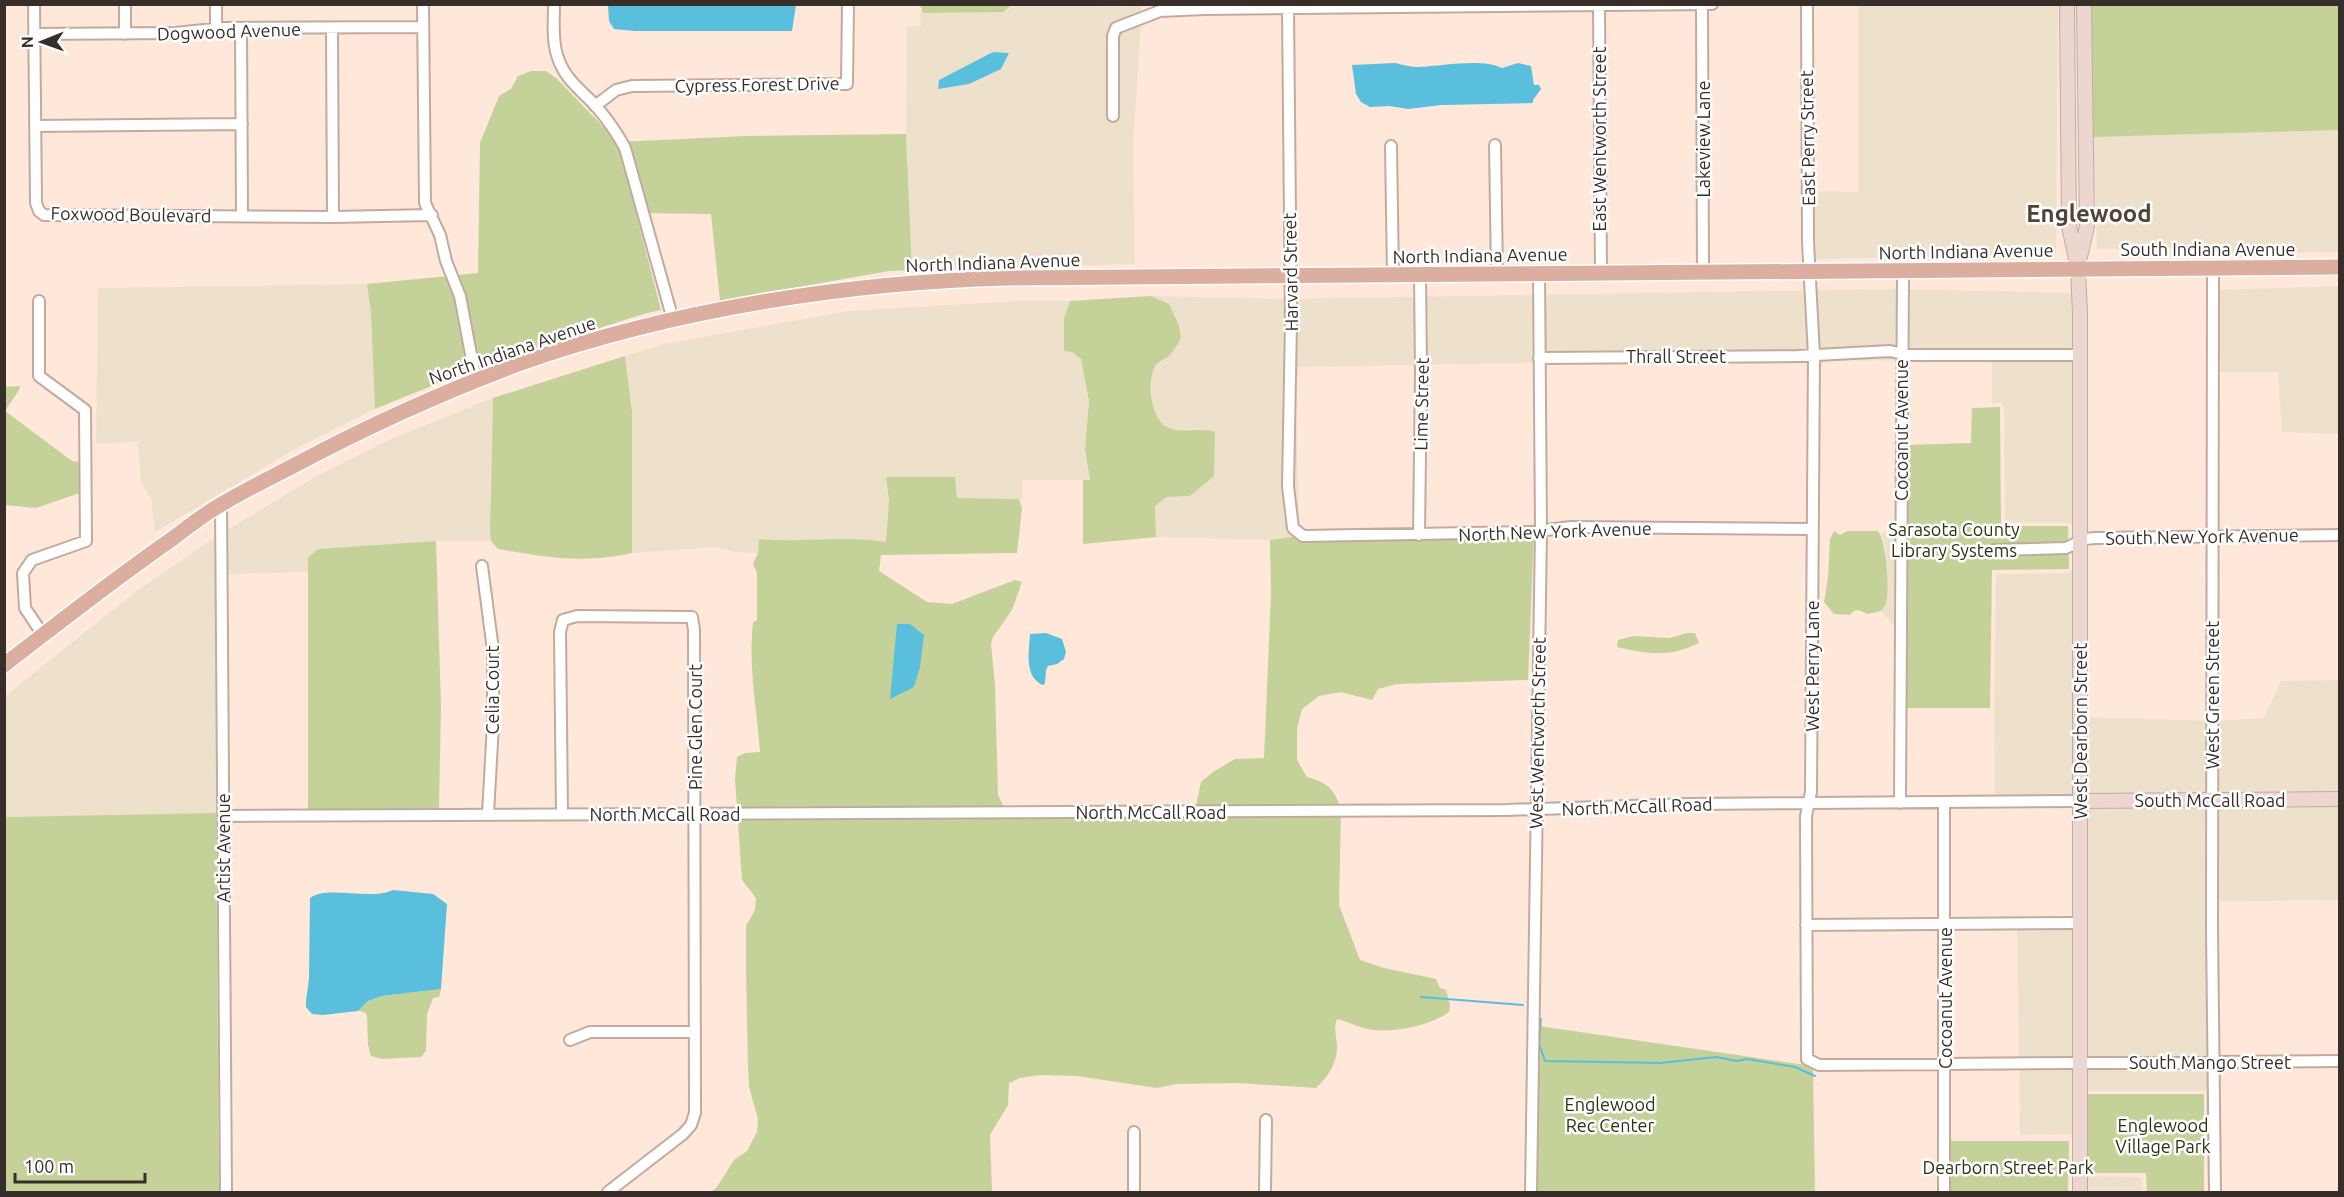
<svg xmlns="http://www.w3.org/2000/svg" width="2344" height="1197" font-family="Ubuntu,sans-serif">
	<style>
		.commercial { fill: #ede1cc }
		.green { fill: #c4d299 }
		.water { fill: #5abfdc }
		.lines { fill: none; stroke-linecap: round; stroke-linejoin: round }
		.stream { stroke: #5abfdc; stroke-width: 2 }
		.street-casing { stroke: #c2ab9e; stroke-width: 14 }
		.secondary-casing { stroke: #c2ab9e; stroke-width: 16 }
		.primary-casing { stroke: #fff; stroke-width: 18 }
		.street { stroke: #fff; stroke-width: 10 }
		.secondary { stroke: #edd6d0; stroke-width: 14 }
		.primary { stroke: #dcaea0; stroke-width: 15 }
		.labels { text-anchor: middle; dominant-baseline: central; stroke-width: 5; stroke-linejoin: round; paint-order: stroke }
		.street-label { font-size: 18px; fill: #372e29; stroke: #fff }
		.park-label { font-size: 18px; fill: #2c3312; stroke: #fff }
		.district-label { font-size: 24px; font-weight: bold; fill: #554237; stroke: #fff }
	</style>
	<rect width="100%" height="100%" fill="#ffe7d9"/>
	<path class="commercial" d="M1012 5H1077L1112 7 1142 5 1133 146 1135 264 912 270 906 134 907 27 921 26 920 10 923 13 1003 12 1008 10Z
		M1858 5 2058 6 2056 255 1814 259 1815 191 1858 192Z
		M2339 130V252L2232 253 2228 249H2097L2093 137Z
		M367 284 371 313 375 409 297 448 155 532 151 499 141 482 138 441 96 444 98 288Z
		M2339 286V434L2282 432 2278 372H2214V290Z
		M1895 289 2074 293 2075 800 1995 797 1994 710 1996 574 2069 573 2073 569V526L2071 523 2005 522 2004 407 2001 403H1992V361L1694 360 1299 367 1296 386 1299 536 1270 540 1156 537 1155 506 1167 497 1190 496 1208 429H1169L1159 420 1152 406 1151 374 1157 364 1163 359 1169 305 1151 296 1278 299Z
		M1019 301H1070L1064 318 1072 352 1081 359 1087 381 1089 401 1085 449 1090 480H1023L1022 499H1019L957 498 955 477 886 478 889 500 887 542 832 539 789 542 759 539 758 553 735 552 717 547 632 553V412L625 356 664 344 848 311Z
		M493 398 490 495 491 541H436L308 558V572L226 574 228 813 5 817V696L138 590 214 538 317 476 389 440Z
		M1901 523 1900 632 1881 611 1886 602 1887 578 1885 546 1881 533 1894 531Z
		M2339 680V795L2085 796V717L2214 721 2264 718 2281 681Z
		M2339 804V900L2218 901V1192H2208L2206 1091H2085V806Z
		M2017 922 2075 923 2074 1134 2020 1135Z
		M2085 1176 2142 1177V1192H2085Z"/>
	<path class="green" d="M920 5V4L1012 5 1003 12 923 13Z
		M2090 5H2339V130L2093 137Z
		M531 71H546L556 78 618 142 746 136 906 134 912 270 889 271 720 301 711 214 636 213 661 310C636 315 611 325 587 332 514 354 444 380 375 409L371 313 367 284 478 273 480 143 499 96 511 89 518 76Z
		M1151 296 1169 304 1179 326 1181 338C1178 343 1175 349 1171 354 1167 358 1160 360 1156 365 1146 379 1150 421 1169 428 1181 433 1201 427 1215 432L1214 476 1190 496 1167 497 1155 506 1156 537 1083 544V480H1090L1085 449 1089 401 1081 359 1072 352 1064 351V318L1070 301Z
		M625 356 632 412V553C582 564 547 557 498 549L491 541 490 529 493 398Z
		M20 386 19 390 5 411 72 461 79 462 80 493 36 508 5 505V512V387Z
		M2000 407 2001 526H2068L2069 569 1992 570 1990 708H1904L1905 445 1971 443 1972 408Z
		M886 477H955L957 498 1019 499 1022 508 1017 553 881 555 879 571 927 602 952 604 1015 580 1022 582 1012 610 993 637 991 644 995 685 998 795 1008 816 1195 811 1201 782 1213 772 1235 759 1264 758 1271 595 1270 540 1299 536 1534 532 1528 680 1397 684 1378 689 1372 700 1341 692 1319 696 1302 709 1297 728V760L1307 777C1328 783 1333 788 1341 808L1339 905 1360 960 1384 968 1436 979 1440 988 1446 990 1450 1005 1449 1012C1429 1026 1398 1032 1373 1030 1362 1029 1349 1022 1337 1019 1333 1028 1337 1038 1337 1047 1337 1064 1327 1078 1316 1088L1239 1083 1176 1084 1157 1088 1077 1076 1040 1075 1020 1078 1009 1083 1008 1105 990 1135 992 1192H711L717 1187 734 1160 747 1151 757 1132 758 1119 749 1087 748 1066 746 971V926L755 910 756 898 742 880 735 779 737 757 745 753 760 752C757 709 748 667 753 623L757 620V573L753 564 758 553 759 539C801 543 844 535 886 542L889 500Z
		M1834 531 1840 535 1848 531H1878C1886 540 1890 591 1886 603 1885 606 1882 609 1881 611L1868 614 1858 610 1853 611 1850 615 1834 614 1824 602 1828 578 1830 539Z
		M436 541 441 706 439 808 308 812V558L318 549Z
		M1687 633H1695L1699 643C1668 658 1649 654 1617 647L1618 640 1634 636 1670 638Z
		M216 813 219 1192H5V817Z
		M441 989 439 997 433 998 427 1014 426 1051 421 1057 382 1059 371 1056 368 1045 367 1015 364 1012 358 1011 368 1001 382 996Z
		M1532 1025 1813 1066 1815 1192H1531Z
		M2087 1094H2204V1192H2147L2146 1173H2087Z
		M1948 1141H2069L2068 1192H1949Z"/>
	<path class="water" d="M608 5V4L796 5 792 31H635L614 29 609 21Z
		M993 52 1009 53 1001 69 969 84 938 89 939 80Z
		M1395 63C1403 65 1411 67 1418 67 1443 66 1481 58 1502 68L1518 63 1531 66 1534 85H1539L1541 89 1533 100V103L1442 105 1408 109 1389 106 1370 107 1361 102 1356 94 1352 65Z
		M897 624H910L924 635 920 667 914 687 890 699Z
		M1046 633 1062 639 1066 652 1064 659 1057 664 1048 666 1046 670 1045 684 1042 685C1024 676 1029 652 1030 634Z
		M393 890 433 894 447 904 441 989 382 996 368 1001 358 1011 323 1015 312 1014 306 1007V1001L309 979 310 898C328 885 370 901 393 890Z"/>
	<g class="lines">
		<path class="stream" d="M1421 997 1523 1005
			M1541 1019 1539 1044 1545 1061 1660 1063 1716 1057 1737 1061 1747 1059 1795 1067 1815 1076"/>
		<defs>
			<path id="street" d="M34 4 36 203 39 211 44 215 333 217 432 215
				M125 4V34
				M216 4V28
				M423 4 425 203 440 235 446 261 460 296 476 381
				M554 4C554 21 552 39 557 55 564 79 580 89 596 106 607 119 617 133 625 148L673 320
				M1807 4 1808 242 1814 355 1811 792 1806 816 1807 1059 1819 1065 2340 1061
				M1702 5 1703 272
				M1599 6 1601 273
				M1288 8 1291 322 1288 486 1293 528 1303 536 1529 532 1571 527 1813 529
				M241 28 242 215
				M332 28 333 217
				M34 34 175 33 223 28 423 27
				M595 106 616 90 632 86 847 84 848 4
				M1113 116V36L1116 28 1160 11 1205 9 1712 4
				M35 126 242 124
				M1495 145 1497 274
				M1391 146 1393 276
				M2213 269 2212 929 2215 1192
				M39 301V376L85 410 86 541 32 560 23 573 25 608 43 635
				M1539 358 1798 356 1890 351 1907 355H2080
				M221 504 226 1192
				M1419 535 1421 371 1420 274
				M1994 550 2066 548 2085 539 2095 538 2340 535
				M482 566 493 650V724L488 814
				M1900 803 1903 272
				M1944 803V1192
				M562 814 560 632 563 620 577 616 692 617 694 630 695 1113 691 1125 683 1134 608 1192
				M223 816 1506 810 1690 804 2080 801
				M1806 925 2080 923
				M570 1040 590 1032H695
				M1134 1132V1192
				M1265 1192 1266 1120
				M1531 1192 1541 530 1539 273"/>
			<path id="secondary" d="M2067 4 2069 226 2078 269 2080 313V1192
				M2079 261 2087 226 2084 4
				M2080 801 2340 799"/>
			<path id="primary" d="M4 665C60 622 114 579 172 539 188 527 204 514 222 504 245 490 270 478 295 465 368 426 443 392 521 363 671 310 849 282 1008 278L2340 267"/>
		</defs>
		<use href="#street" class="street-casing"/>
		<use href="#secondary" class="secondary-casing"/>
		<use href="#primary" class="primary-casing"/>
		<use href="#street" class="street"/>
		<use href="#secondary" class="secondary"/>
		<use href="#primary" class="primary"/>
	</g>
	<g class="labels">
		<g class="street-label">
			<text transform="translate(229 31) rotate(-2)">Dogwood Avenue</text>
			<text transform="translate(757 84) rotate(-1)">Cypress Forest Drive</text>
			<text transform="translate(1807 138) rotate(-91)">East Perry Street</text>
			<text transform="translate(1599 139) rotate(-90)">East Wentworth Street</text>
			<text transform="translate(1703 139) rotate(-90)">Lakeview Lane</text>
			<text transform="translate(131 214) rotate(1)">Foxwood Boulevard</text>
			<text x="2208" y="249">South Indiana Avenue</text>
			<text transform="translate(1966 251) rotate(-1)">North Indiana Avenue</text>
			<text transform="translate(1480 255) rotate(-1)">North Indiana Avenue</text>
			<text transform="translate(993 262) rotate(-2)">North Indiana Avenue</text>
			<text transform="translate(1290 272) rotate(-91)">Harvard Street</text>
			<text transform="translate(512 350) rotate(-19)">North Indiana Avenue</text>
			<text x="1676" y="356">Thrall Street</text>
			<text transform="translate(1421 404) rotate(-89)">Lime Street</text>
			<text transform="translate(1901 430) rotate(-90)">Cocoanut Avenue</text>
			<text transform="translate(1555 531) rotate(-2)">North New York Avenue</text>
			<text transform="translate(2202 536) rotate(-1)">South New York Avenue</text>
			<text transform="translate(1812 666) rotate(-90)">West Perry Lane</text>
			<text transform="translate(492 690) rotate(-90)">Celia Court</text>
			<text transform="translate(2212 695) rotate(-90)">West Green Street</text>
			<text transform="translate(695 727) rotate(-90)">Pine Glen Court</text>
			<text transform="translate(2080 731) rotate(-90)">West Dearborn Street</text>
			<text transform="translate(1537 733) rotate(-89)">West Wentworth Street</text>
			<text x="2210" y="800">South McCall Road</text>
			<text transform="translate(1637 806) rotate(-2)">North McCall Road</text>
			<text x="1151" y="812">North McCall Road</text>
			<text x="665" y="814">North McCall Road</text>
			<text transform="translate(223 848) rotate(-90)">Artist Avenue</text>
			<text transform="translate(1945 998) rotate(-90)">Cocoanut Avenue</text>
			<text x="2210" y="1062">South Mango Street</text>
		</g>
		<g class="park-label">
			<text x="1954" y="529">Sarasota County<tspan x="1954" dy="21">Library Systems</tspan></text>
			<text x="1610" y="1104">Englewood<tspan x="1610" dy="21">Rec Center</tspan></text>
			<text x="2163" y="1125">Englewood<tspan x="2163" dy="21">Village Park</tspan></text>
			<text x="2008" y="1167">Dearborn Street Park</text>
		</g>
		<g class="district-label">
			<text x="2089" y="213">Englewood</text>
		</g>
	</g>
	<rect width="2344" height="1197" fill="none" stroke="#372e29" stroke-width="12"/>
	<g transform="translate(42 42) rotate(269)" stroke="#ffffff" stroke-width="4.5" paint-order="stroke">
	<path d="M0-4.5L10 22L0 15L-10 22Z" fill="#372e29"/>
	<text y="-9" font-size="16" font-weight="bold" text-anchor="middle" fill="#372e29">N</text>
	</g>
	<path d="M15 1173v9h130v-9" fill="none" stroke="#372e29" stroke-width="3"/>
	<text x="24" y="1173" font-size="18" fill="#372e29" stroke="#ffffff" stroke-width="4.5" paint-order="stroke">100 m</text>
</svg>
